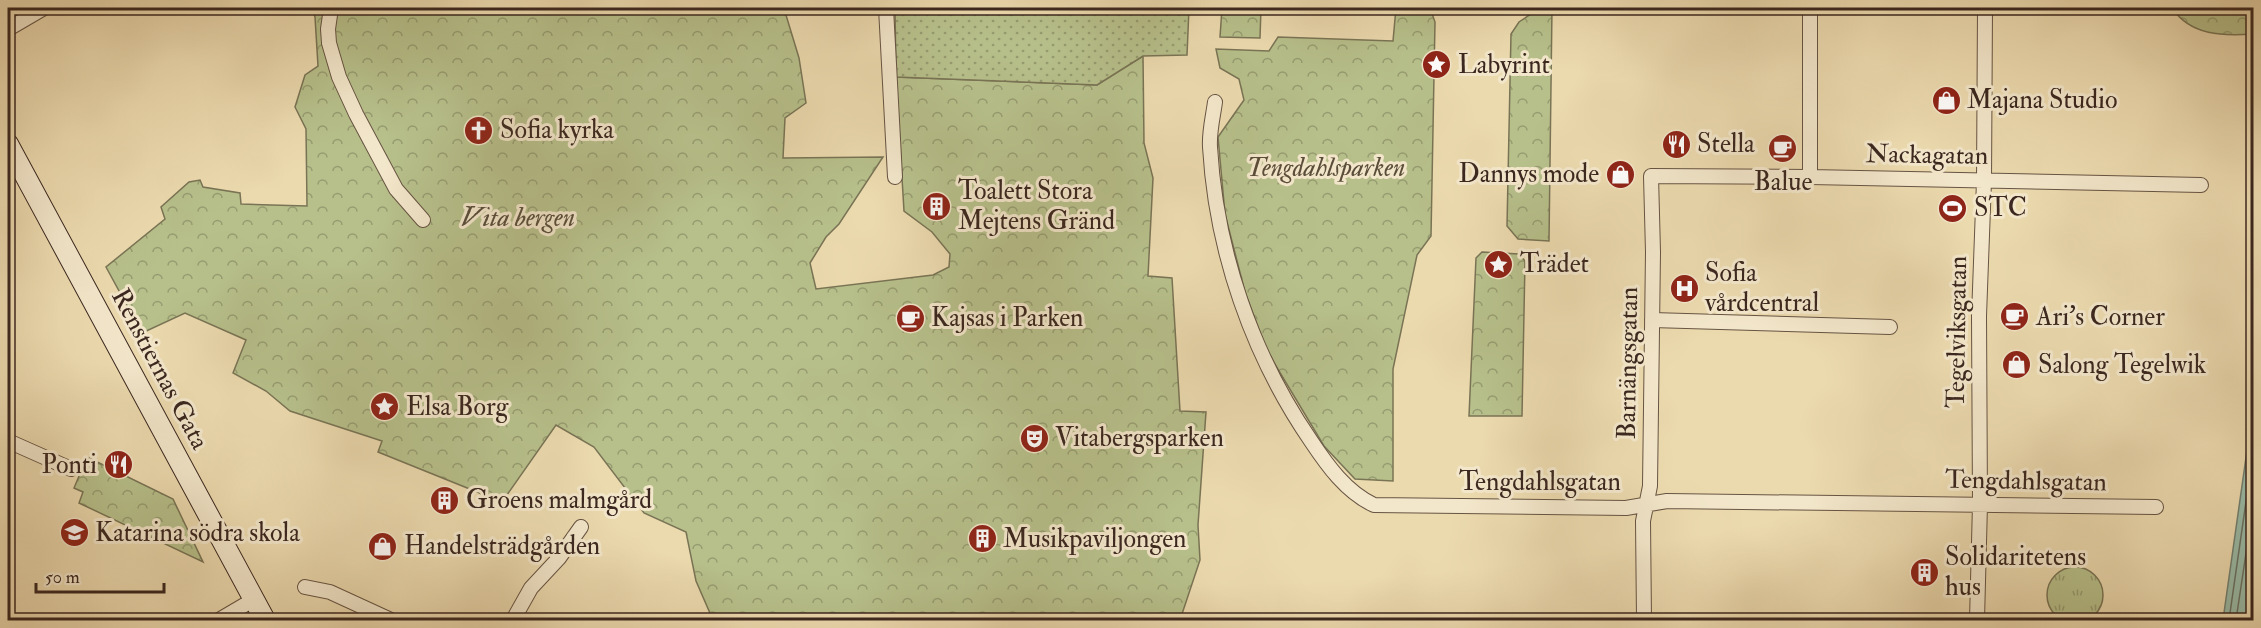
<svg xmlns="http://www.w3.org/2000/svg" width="2261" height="628" font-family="'IM FELL Double Pica',serif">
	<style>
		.grass { fill: url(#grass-tufts); stroke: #797455; stroke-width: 1.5 }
		.park { fill: url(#park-crowns); stroke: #797455; stroke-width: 1.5 }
		.garden { fill: url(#garden-dots); stroke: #797455; stroke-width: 1.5 }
		.water { fill: #99bba7; stroke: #738071; stroke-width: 1.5 }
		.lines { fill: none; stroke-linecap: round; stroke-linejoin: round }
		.shore { stroke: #6a7163; stroke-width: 1.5 }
		.street-casing { stroke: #675443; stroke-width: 16 }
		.secondary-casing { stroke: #3b271f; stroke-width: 22 }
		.street { stroke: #f3e7cb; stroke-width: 14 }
		.secondary { stroke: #f3e7cb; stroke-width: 20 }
		.labels { text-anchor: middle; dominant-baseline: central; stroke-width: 6; stroke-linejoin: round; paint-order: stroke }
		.poi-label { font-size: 26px; fill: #3b271f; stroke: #f3e7cb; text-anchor: start }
		.street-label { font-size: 26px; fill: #3b271f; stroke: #f3e7cb }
		.park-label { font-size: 26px; font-style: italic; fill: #5a4d3a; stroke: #f3e7cb }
	</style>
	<defs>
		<pattern id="grass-tufts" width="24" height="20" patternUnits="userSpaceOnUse" patternTransform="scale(1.5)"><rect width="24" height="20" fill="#b7c08b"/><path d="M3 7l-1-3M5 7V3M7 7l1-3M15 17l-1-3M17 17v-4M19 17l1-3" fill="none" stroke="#969c71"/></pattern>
		<pattern id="park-crowns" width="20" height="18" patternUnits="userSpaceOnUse" patternTransform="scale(1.5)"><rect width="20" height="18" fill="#b7c08b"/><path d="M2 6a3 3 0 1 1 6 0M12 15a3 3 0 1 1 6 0" fill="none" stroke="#969c71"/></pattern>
		<pattern id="garden-dots" width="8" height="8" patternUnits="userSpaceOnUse" patternTransform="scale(1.5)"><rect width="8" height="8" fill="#b7c08b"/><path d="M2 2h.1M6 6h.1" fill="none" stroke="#969c71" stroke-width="1.8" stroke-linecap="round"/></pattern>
	</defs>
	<rect width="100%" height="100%" fill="#ecdaaf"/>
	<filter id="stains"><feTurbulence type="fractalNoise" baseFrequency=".00333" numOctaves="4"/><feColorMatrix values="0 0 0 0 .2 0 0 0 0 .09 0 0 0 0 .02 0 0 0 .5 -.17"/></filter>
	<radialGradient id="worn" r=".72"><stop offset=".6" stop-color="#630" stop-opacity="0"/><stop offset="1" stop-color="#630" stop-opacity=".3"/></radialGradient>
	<path class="grass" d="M2047 595a28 28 0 1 1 56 0a28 28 0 1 1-56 0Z"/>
	<path class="park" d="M312 8H772L786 15 799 58 806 103 785 118 783 158 883 157 839 224 826 237 810 263 816 289 933 275 949 267 950 254 932 232 904 211 896 77 1097 85 1143 56 1144 143 1153 178 1148 276 1172 278 1180 411 1206 412 1198 525 1200 560 1180 620H713L696 581 686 532 644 513 594 447 556 425 502 502 378 452 382 441 290 411 266 391 233 373 246 340 185 313 142 333 106 267 165 219 161 207 189 182 200 180 203 187 240 193 241 204 307 206 306 129 295 107 305 75 318 66 315 17Z
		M1222 8H1261L1260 38 1220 37Z
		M1396 8H1430L1435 22 1431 236 1417 255 1393 369V481L1355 479 1324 446 1267 351 1245 292 1225 214 1218 137 1244 100 1239 79 1220 68 1216 49 1269 51 1278 37 1393 41Z
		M1540 8H1552L1549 241 1518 239 1507 226 1511 34 1519 22Z
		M2172 8H2253V34C2223 36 2191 36 2172 8Z
		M1482 252 1519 254 1525 261 1522 416H1469L1476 258Z
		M87 457 173 499 203 562 79 503 83 492 74 488Z"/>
	<path class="garden" d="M895 8H1189L1187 55 1143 56 1097 85 896 77Z"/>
	<path class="water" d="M2253 403V620H2223L2253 408Z"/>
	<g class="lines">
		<path class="shore" d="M2229 620 2254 446
			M2236 620 2254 500"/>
		<defs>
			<path id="street" d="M331 8 328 29 329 43 339 77 356 114 396 189 423 220
				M886 8 895 177
				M8 29 44 8
				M1215 102C1213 117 1209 132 1210 147 1216 251 1252 355 1311 441 1327 465 1346 492 1374 505L1626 508 1667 501 2156 507
				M1810 177V8
				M1652 320 1890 327
				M8 441 71 469
				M305 587 330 592 391 620
				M219 620 253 600
				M513 620 531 588 559 558 581 527
				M1644 620 1643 521 1650 486 1653 252 1651 176 1810 177 2201 185
				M1977 620 1980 504 1979 316 1984 181 1985 8"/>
			<path id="secondary" d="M8 144 265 620"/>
		</defs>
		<use href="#street" class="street-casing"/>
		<use href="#secondary" class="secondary-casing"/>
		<use href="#street" class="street"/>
		<use href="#secondary" class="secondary"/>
	</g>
	<defs>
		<symbol id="sight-disc" viewBox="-11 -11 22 22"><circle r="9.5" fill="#8f2418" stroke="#f3e7cb"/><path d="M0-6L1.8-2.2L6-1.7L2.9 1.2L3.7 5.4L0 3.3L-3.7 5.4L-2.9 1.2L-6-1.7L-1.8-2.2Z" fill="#fff"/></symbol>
		<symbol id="shop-disc" viewBox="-11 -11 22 22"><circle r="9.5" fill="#8f2418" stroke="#f3e7cb"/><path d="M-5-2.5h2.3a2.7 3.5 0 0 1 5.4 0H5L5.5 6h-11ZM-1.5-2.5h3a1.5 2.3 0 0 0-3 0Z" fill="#fff"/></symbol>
		<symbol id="church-disc" viewBox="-11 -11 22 22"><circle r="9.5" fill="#8f2418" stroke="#f3e7cb"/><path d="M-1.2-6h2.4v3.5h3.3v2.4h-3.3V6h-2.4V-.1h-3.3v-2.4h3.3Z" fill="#fff"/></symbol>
		<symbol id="restaurant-disc" viewBox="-11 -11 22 22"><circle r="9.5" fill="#8f2418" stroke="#f3e7cb"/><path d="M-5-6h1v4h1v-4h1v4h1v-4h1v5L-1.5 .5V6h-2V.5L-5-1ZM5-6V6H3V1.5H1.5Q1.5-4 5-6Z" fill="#fff"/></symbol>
		<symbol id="cafe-disc" viewBox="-11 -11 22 22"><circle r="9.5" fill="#8f2418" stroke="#f3e7cb"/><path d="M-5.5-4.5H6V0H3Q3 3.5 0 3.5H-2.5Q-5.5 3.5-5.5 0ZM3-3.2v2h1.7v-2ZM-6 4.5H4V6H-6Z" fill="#fff"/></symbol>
		<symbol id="building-disc" viewBox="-11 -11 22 22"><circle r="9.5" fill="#8f2418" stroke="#f3e7cb"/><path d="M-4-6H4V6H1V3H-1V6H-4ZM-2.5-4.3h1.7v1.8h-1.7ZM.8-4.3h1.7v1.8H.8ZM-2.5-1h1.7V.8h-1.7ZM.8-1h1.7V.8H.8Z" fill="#fff"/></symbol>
		<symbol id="stadium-disc" viewBox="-11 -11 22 22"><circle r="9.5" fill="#8f2418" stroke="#f3e7cb"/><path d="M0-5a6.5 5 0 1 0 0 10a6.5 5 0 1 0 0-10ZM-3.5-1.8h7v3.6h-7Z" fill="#fff"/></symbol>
		<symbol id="hospital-disc" viewBox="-11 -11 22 22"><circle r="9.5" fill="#8f2418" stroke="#f3e7cb"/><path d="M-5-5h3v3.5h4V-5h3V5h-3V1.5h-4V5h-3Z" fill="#fff"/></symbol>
		<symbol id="theatre-disc" viewBox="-11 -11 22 22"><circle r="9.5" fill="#8f2418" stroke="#f3e7cb"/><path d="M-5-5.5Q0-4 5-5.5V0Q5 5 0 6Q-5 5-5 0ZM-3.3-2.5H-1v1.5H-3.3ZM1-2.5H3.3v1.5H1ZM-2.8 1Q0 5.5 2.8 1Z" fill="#fff"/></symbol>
		<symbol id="school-disc" viewBox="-11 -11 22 22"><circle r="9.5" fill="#8f2418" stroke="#f3e7cb"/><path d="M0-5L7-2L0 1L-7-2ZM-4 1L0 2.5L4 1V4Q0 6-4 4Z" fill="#fff"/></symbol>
	</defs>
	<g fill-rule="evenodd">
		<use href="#sight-disc" x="1420" y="48" width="33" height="33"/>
		<use href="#shop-disc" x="1930" y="84" width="33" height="33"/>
		<use href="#church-disc" x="462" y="114" width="33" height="33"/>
		<use href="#restaurant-disc" x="1660" y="128" width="33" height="33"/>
		<use href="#cafe-disc" x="1766" y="132" width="33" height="33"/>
		<use href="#shop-disc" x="1604" y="158" width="33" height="33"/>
		<use href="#building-disc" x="920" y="190" width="33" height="33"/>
		<use href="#stadium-disc" x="1936" y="192" width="33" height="33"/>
		<use href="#sight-disc" x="1482" y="248" width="33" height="33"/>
		<use href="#hospital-disc" x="1668" y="272" width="33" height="33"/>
		<use href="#cafe-disc" x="1998" y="300" width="33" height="33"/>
		<use href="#cafe-disc" x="894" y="302" width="33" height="33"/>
		<use href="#shop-disc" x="2000" y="348" width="33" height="33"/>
		<use href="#sight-disc" x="368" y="390" width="33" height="33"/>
		<use href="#theatre-disc" x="1018" y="422" width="33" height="33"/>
		<use href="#restaurant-disc" x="102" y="448" width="33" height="33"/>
		<use href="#building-disc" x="428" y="484" width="33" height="33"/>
		<use href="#school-disc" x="58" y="516" width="33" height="33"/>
		<use href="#building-disc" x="966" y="522" width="33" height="33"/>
		<use href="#shop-disc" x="366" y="530" width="33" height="33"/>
		<use href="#building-disc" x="1908" y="556" width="33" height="33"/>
	</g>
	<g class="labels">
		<g class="poi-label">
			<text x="1458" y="65">Labyrint</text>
			<text x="1967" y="100">Majana Studio</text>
			<text x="500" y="130">Sofia kyrka</text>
			<text x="1697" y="144">Stella</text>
			<text x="1599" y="174" text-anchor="end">Dannys mode</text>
			<text x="1783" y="182" text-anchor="middle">Balue</text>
			<text x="958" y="191">Toalett Stora<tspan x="958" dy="30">Mejtens Gränd</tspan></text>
			<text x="1974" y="208">STC</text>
			<text x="1520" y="264">Trädet</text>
			<text x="1705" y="273">Sofia<tspan x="1705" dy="30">vårdcentral</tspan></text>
			<text x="2036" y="317">Ari's Corner</text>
			<text x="931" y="318">Kajsas i Parken</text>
			<text x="2038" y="365">Salong Tegelwik</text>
			<text x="406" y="407">Elsa Borg</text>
			<text x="1055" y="438">Vitabergsparken</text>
			<text x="97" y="465" text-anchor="end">Ponti</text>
			<text x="466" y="500">Groens malmgård</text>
			<text x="95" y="533">Katarina södra skola</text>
			<text x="1003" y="539">Musikpaviljongen</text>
			<text x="404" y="546">Handelsträdgården</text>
			<text x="1945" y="557">Solidaritetens<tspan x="1945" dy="30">hus</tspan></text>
		</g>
		<g class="street-label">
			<text transform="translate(1927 155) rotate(1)">Nackagatan</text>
			<text transform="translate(1957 332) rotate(-89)">Tegelviksgatan</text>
			<text transform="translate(1628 363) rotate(-89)">Barnängsgatan</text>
			<text transform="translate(160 369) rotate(62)">Renstiernas Gata</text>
			<text transform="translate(2026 481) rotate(1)">Tengdahlsgatan</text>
			<text x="1540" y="482">Tengdahlsgatan</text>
		</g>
		<g class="park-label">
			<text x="1326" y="168">Tengdahlsparken</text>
			<text x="518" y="218">Vita bergen</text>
		</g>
	</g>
	<rect width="2261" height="628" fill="none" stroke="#ecdaaf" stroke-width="30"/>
	<rect x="9" y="9" width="2243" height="610" fill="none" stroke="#3b271f" stroke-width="3"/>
	<rect x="15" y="15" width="2231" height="598" fill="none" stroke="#3b271f" stroke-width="1.5"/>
	<path d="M36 583v9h128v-9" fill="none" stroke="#3b271f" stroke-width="3"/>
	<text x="45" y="583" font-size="18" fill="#3b271f" stroke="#f3e7cb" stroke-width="4.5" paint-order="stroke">50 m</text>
	<rect width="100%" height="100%" filter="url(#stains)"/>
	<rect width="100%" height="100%" fill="url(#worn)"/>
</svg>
